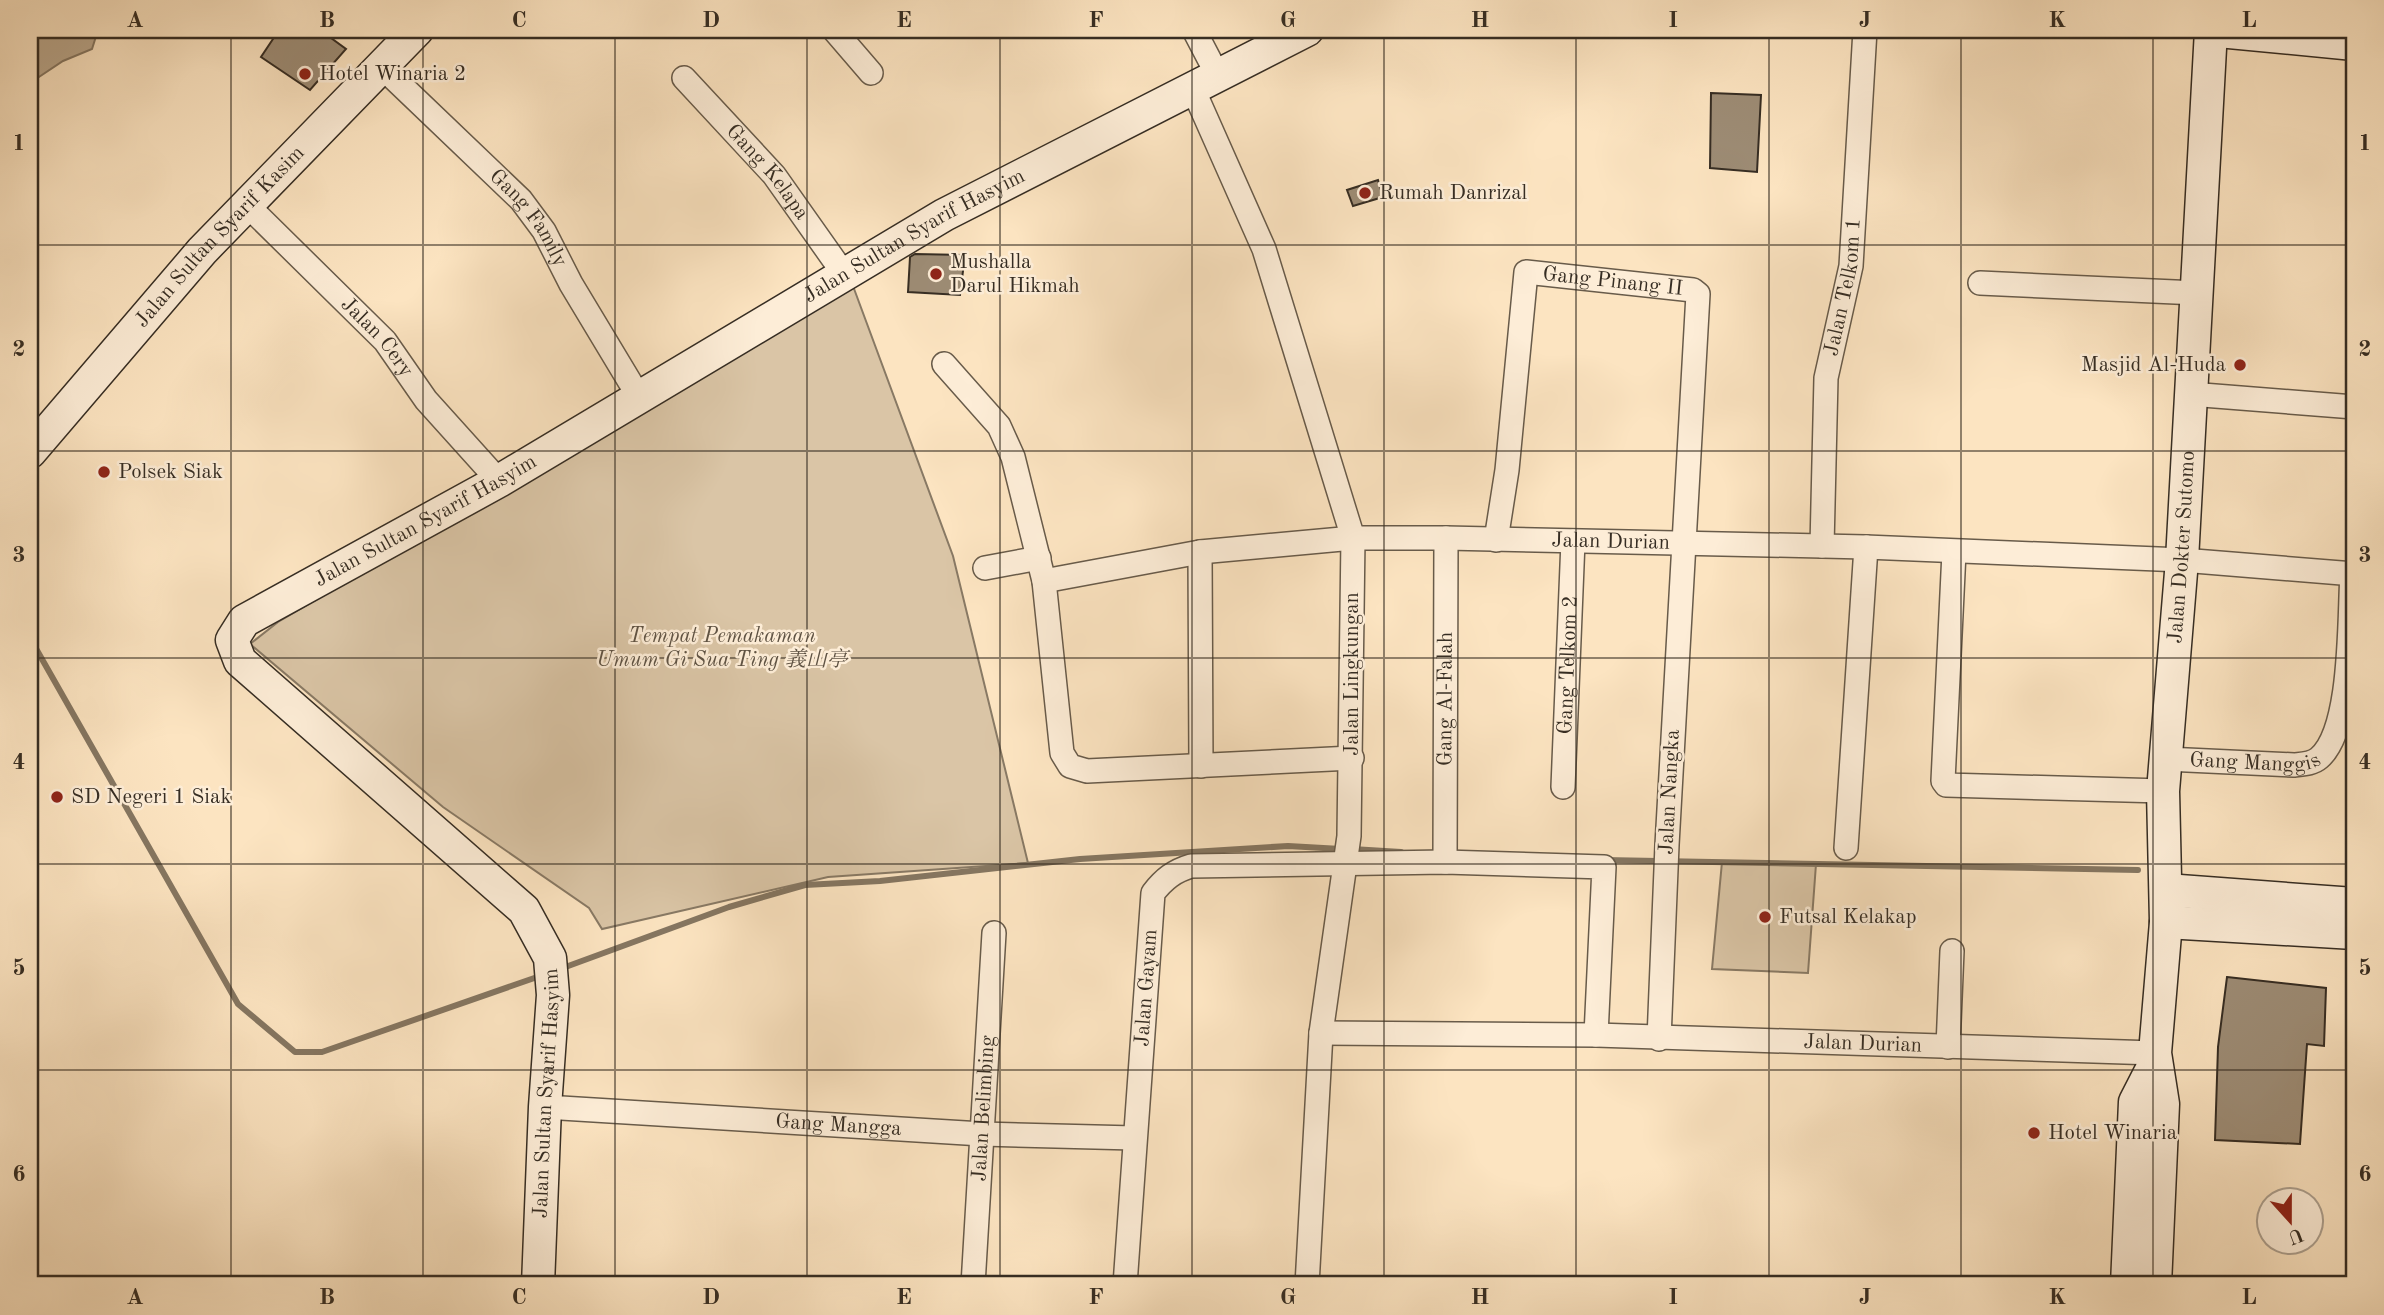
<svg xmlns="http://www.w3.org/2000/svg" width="2384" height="1315" font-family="'Old Standard TT','Noto Serif SC',serif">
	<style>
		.green { fill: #dac5a6; stroke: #887964; stroke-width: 2 }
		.water { fill: #b9a68b; stroke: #857661; stroke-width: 2 }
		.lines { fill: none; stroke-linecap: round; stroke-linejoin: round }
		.stream { stroke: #857661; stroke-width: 6 }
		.building { fill: #9d8c75; stroke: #362d23; stroke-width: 2 }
		.street-casing { stroke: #685b4a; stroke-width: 26 }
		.secondary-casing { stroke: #362d23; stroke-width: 35 }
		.street { stroke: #fdedd7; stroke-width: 23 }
		.secondary { stroke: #fdedd7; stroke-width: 32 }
		.grid { fill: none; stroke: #362d23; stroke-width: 2; stroke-opacity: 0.55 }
		.poi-dot { fill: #8f2418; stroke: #fdedd7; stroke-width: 2.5 }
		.labels { text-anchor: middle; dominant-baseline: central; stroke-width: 5; stroke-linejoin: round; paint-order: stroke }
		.poi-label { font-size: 21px; fill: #362d23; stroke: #fdedd7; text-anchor: start }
		.street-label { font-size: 21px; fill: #362d23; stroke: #fdedd7 }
		.park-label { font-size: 21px; font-style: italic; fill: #5f5344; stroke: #fdedd7 }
		.neatline { fill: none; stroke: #362d23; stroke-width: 2.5 }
		.grid-label { font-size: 23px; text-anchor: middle; font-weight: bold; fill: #362d23 }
	</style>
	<rect width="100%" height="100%" fill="#fce4c1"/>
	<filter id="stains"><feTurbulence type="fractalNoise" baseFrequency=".00286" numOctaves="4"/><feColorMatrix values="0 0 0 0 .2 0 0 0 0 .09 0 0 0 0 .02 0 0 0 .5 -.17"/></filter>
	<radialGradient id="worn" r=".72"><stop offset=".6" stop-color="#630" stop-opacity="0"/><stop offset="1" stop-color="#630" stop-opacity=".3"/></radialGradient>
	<path class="green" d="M853 286 953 556 1028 863 828 877 602 929 589 908 443 807 250 644 278 622Z
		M1722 862 1816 864 1808 973 1712 969Z"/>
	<path class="water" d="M30 30H98L92 49 63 61 30 83Z"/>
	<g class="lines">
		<path class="stream" d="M30 638 238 1004 295 1052H322L543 975
			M1352 849 1401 852
			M1604 860 2138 870
			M560 969 729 907 805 885 880 881 1080 859 1288 846 1341 849"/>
	</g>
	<path class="building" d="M279 30H320L346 49 310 90 261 57Z
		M1711 93 1761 95 1757 172 1710 168Z
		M1378 180 1383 197 1353 206 1347 190Z
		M915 254 965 255 960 295 908 292 910 257Z
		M2227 977 2326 988 2324 1046 2307 1044 2300 1144 2215 1140 2218 1047Z"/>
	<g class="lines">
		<defs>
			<g id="street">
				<path d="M834 30 871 73"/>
				<path d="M1194 30 1218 76"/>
				<path id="s1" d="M383 68 521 200 544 231 571 284 639 397"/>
				<path id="s2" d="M684 78 774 175 844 274"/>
				<path d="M1193 89 1264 249 1353 538 1349 836 1321 1033 1307 1285"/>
				<path id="s3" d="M246 204 385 341 426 400 499 481"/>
				<path d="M1980 283 2197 293"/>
				<path d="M944 364 999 426 1013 457 1044 581 1062 753 1070 766 1087 771 1352 758"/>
				<path d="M2190 394 2354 407"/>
				<path id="s4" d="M1496 540 1507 470 1526 272 1693 290 1698 294 1667 845 1659 1039"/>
				<path id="s5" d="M1822 546 1826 378 1851 266 1865 30"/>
				<path d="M1200 552 1201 766"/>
				<path d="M1954 552 1943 781 1946 785 2163 791"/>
				<path d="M985 568 1039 558"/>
				<path id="s6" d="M1044 581 1200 552 1353 538H1446L1866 547 2182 560 2354 574"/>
				<path id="s7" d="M2166 759 2294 765C2303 764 2312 764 2319 758 2353 729 2349 617 2352 574"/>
				<path id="s8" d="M1563 787 1573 541"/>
				<path d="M1846 848 1866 547"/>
				<path id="s9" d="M1445 862 1446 538"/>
				<path id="s10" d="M1321 1033 1596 1035 2155 1053"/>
				<path d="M1948 1047 1952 951"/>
				<path id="s11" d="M545 1107 982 1134 1134 1138"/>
				<path id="s12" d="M973 1285 994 933"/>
				<path id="s13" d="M1125 1285 1153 893C1164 879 1174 871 1191 866L1445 862 1604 867 1596 1035"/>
			</g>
			<g id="secondary">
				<path d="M2208 30 2354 44"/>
				<path id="s14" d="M30 452 202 251 417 30"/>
				<path d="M2166 890 2354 904"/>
				<path d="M2166 922 2354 933"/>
				<path id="s15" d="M538 1285 545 1107 553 995 550 958 524 910 240 661 232 640 244 621 499 481 944 215 1307 30"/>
				<path d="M2127 1285 2135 1102 2155 1063"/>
				<path id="s16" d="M2155 1285 2163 1104 2155 1053 2166 922 2163 791 2182 560 2211 30"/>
			</g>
		</defs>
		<use href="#street" class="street-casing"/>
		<use href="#secondary" class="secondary-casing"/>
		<use href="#street" class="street"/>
		<use href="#secondary" class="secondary"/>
	</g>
	<path class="grid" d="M231 30V1285M423 30V1285M615 30V1285M807 30V1285M1000 30V1285M1192 30V1285M1384 30V1285M1576 30V1285M1769 30V1285M1961 30V1285M2153 30V1285M30 245H2354M30 451H2354M30 658H2354M30 864H2354M30 1070H2354"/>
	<g class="poi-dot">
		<circle cx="305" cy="74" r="7"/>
		<circle cx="1365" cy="193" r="7"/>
		<circle cx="936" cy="274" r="7"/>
		<circle cx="2240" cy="365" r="7"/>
		<circle cx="104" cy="472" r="7"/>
		<circle cx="57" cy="797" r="7"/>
		<circle cx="1765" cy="917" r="7"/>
		<circle cx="2034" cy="1133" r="7"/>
	</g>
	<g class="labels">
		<g class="poi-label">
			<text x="319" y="74">Hotel Winaria 2</text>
			<text x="1379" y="193">Rumah Danrizal</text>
			<text x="950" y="262">Mushalla<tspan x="950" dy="24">Darul Hikmah</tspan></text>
			<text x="2226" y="365" text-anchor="end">Masjid Al-Huda</text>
			<text x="118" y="472">Polsek Siak</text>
			<text x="71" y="797">SD Negeri 1 Siak</text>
			<text x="1779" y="917">Futsal Kelakap</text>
			<text x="2048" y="1133">Hotel Winaria</text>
		</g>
		<g class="street-label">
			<text stroke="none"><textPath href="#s2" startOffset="126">Gang Kelapa</textPath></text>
			<text stroke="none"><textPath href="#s1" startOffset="210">Gang Family</textPath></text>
			<text stroke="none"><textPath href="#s15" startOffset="1578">Jalan Sultan Syarif Hasyim</textPath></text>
			<text stroke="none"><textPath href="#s14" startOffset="287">Jalan Sultan Syarif Kasim</textPath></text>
			<text stroke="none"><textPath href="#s4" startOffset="357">Gang Pinang II</textPath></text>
			<text stroke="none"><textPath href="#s5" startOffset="261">Jalan Telkom 1</textPath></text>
			<text stroke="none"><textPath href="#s3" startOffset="187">Jalan Cery</textPath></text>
			<text stroke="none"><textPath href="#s15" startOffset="1012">Jalan Sultan Syarif Hasyim</textPath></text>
			<text stroke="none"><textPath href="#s6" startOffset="570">Jalan Durian</textPath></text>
			<text stroke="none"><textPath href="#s16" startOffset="740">Jalan Dokter Sutomo</textPath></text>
			<text stroke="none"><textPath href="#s8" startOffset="122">Gang Telkom 2</textPath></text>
			<text transform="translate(1352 674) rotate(-90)">Jalan Lingkungan</text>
			<text stroke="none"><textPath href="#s9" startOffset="163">Gang Al-Falah</textPath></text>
			<text stroke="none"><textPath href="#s7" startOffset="89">Gang Manggis</textPath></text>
			<text transform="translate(1670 792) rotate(-87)">Jalan Nangka</text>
			<text stroke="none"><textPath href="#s13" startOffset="298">Jalan Gayam</textPath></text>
			<text stroke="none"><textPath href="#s10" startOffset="542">Jalan Durian</textPath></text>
			<text stroke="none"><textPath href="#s15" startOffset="192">Jalan Sultan Syarif Hasyim</textPath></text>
			<text stroke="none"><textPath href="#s12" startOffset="177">Jalan Belimbing</textPath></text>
			<text stroke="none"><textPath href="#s11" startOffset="294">Gang Mangga</textPath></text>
		</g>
		<g class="park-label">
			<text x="722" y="636">Tempat Pemakaman<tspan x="722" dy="24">Umum Gi Sua Ting 義山亭</tspan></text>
		</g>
	</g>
	<rect width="2384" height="1315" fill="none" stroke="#fce4c1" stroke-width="77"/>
	<g transform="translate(2290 1221) rotate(159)"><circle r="33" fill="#fdedd7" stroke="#ada08f" stroke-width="2"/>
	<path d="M0-5L12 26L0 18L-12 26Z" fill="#8f2418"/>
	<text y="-10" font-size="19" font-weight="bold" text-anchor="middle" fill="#362d23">U</text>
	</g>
	<rect x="38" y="38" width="2308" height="1238" class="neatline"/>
	<g class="grid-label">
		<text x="135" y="27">A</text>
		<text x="327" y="27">B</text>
		<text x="519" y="27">C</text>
		<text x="711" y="27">D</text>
		<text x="904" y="27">E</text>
		<text x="1096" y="27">F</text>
		<text x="1288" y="27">G</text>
		<text x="1480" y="27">H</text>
		<text x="1673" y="27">I</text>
		<text x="1865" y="27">J</text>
		<text x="2057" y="27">K</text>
		<text x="2249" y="27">L</text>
		<text x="19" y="150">1</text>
		<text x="2365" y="150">1</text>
		<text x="19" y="356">2</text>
		<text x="2365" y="356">2</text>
		<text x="19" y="562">3</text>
		<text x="2365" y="562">3</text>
		<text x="19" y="769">4</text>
		<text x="2365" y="769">4</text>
		<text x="19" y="975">5</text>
		<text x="2365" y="975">5</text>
		<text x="19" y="1181">6</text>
		<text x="2365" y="1181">6</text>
		<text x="135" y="1304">A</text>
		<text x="327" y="1304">B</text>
		<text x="519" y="1304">C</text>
		<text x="711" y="1304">D</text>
		<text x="904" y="1304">E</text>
		<text x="1096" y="1304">F</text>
		<text x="1288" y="1304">G</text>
		<text x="1480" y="1304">H</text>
		<text x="1673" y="1304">I</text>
		<text x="1865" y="1304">J</text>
		<text x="2057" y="1304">K</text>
		<text x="2249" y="1304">L</text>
	</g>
	<rect width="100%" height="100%" filter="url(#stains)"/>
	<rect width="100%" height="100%" fill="url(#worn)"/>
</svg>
